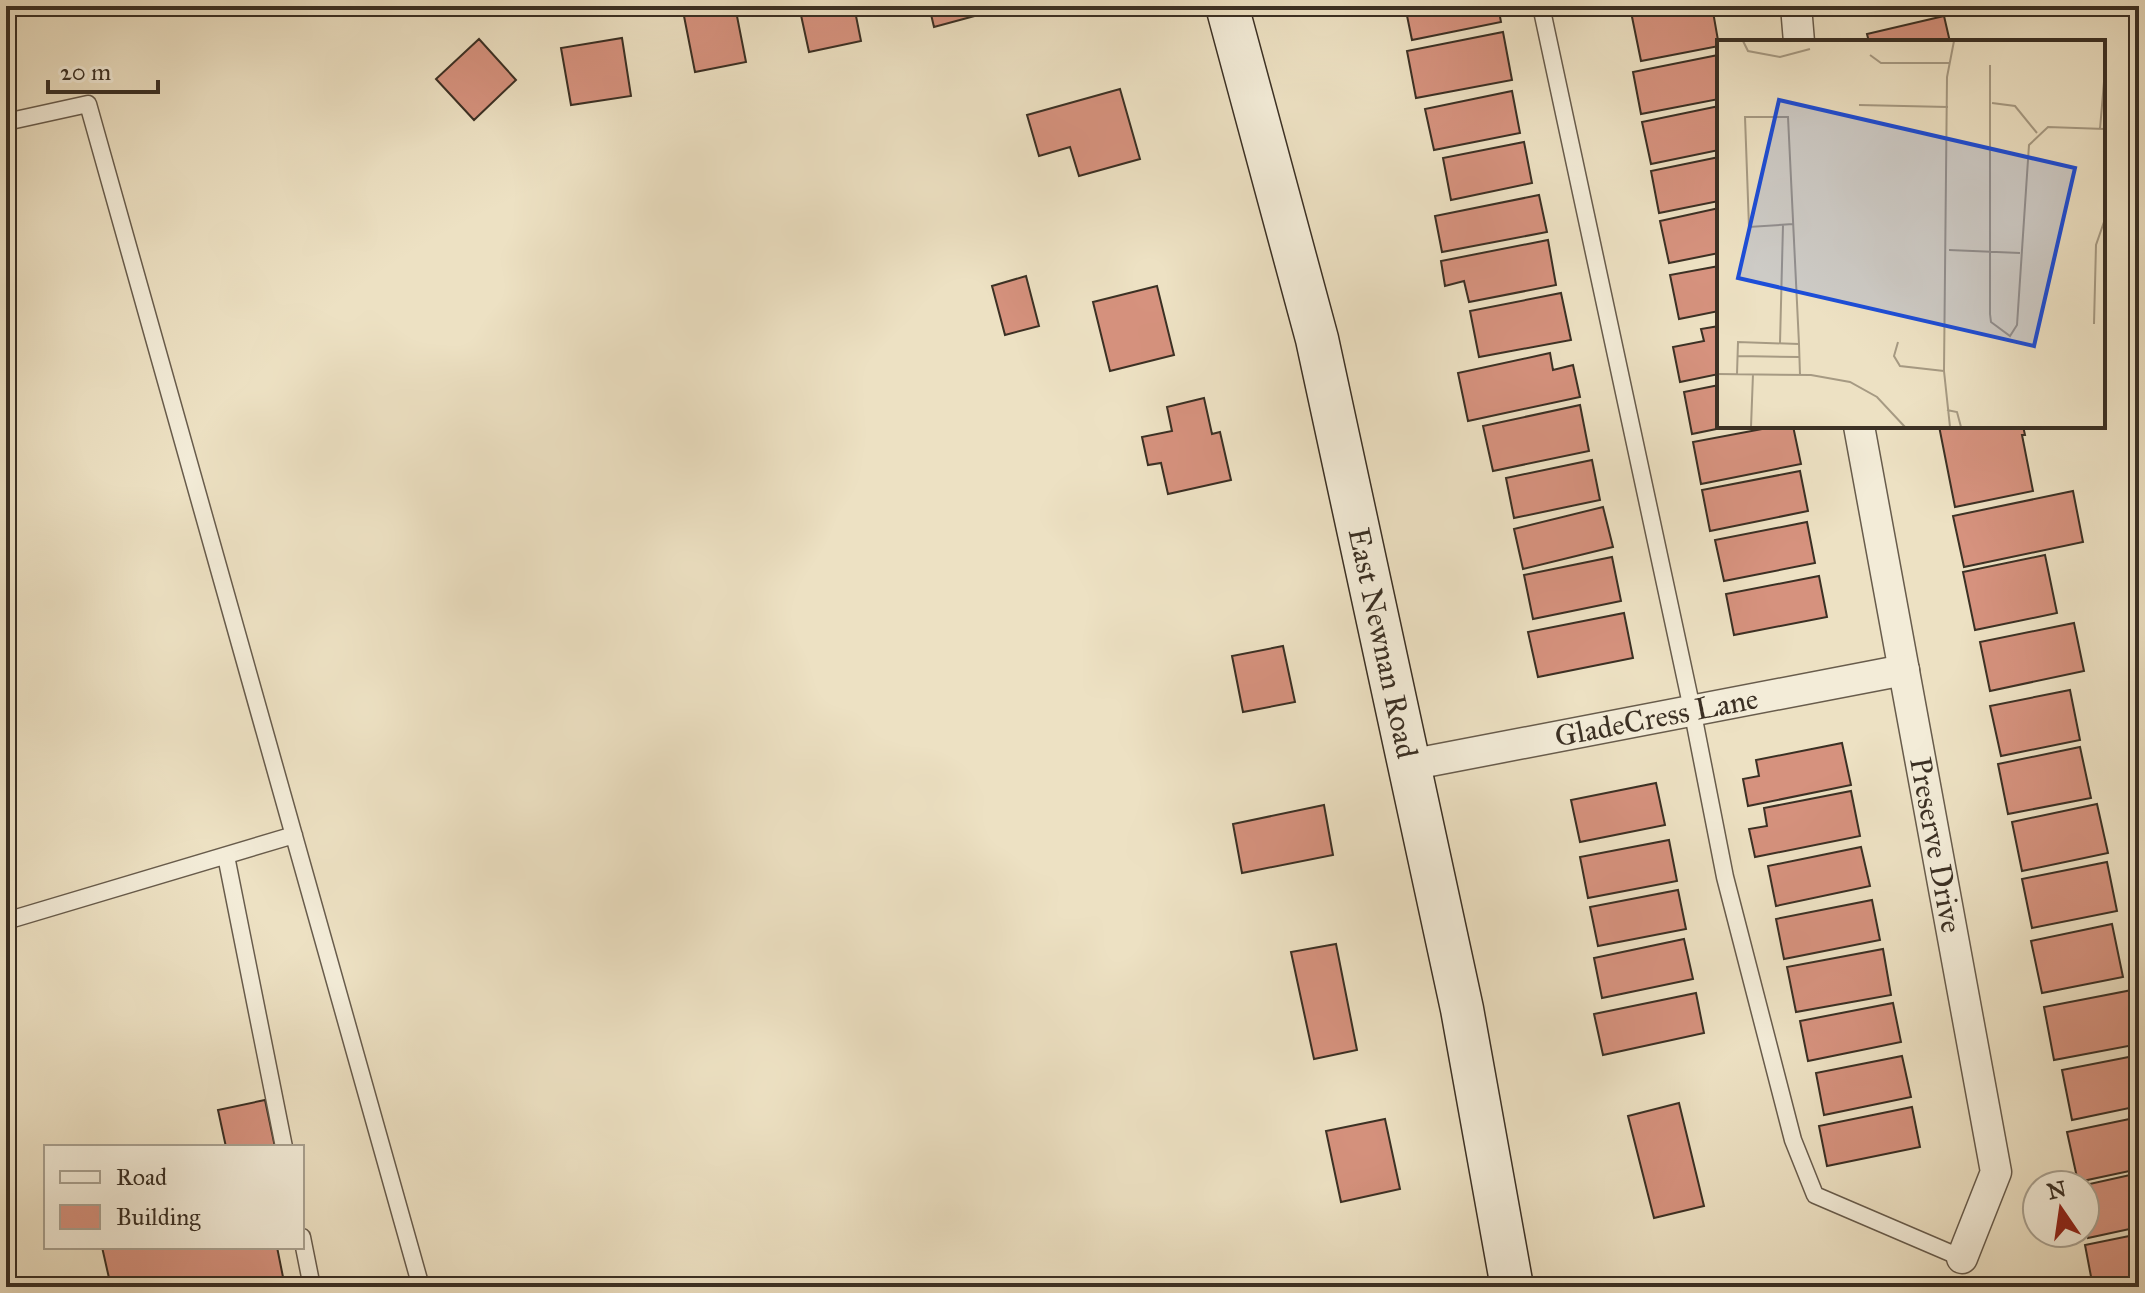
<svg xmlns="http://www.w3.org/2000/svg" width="2145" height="1293" font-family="'IM FELL Great Primer',serif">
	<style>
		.building { fill: #d6927e; stroke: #3b3024; stroke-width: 2 }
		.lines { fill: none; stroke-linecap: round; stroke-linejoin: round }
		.lane-casing { stroke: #685c4c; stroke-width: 19 }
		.street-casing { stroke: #685c4c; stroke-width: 33 }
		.secondary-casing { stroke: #3b3024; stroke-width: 45 }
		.lane { stroke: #f3ecd8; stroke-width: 16 }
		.street { stroke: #f3ecd8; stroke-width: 30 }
		.secondary { stroke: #f3ecd8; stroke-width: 42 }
		.labels { text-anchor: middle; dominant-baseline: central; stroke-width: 7; stroke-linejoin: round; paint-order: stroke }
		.street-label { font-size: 30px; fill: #3b3024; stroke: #f3ecd8 }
		.inset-road { fill: none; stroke: #a69a83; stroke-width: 2 }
		.view { fill: #1d4ed8; fill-opacity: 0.15; stroke: #1d4ed8; stroke-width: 4 }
		.inset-edge { fill: none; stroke: #3b3024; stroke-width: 4 }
	</style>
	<rect width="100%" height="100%" fill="#ede1c3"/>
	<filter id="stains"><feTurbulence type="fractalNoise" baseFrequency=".0025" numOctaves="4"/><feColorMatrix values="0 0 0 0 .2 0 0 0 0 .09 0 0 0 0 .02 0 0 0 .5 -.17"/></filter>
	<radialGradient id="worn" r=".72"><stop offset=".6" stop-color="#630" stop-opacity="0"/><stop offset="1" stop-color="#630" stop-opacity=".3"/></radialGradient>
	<path class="building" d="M682 6H735L746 62 695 72Z
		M799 6H854L861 41 809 52Z
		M929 6H980L982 14 934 27Z
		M1405 6H1498L1501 22 1412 40Z
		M1660 6H1712L1719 46 1641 61 1631 12Z
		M1944 16 1950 42H1869L1867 34Z
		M1503 32 1512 80 1416 98 1407 51Z
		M622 38 631 96 571 105 561 48Z
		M479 39 516 80 474 120 436 79Z
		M1718 55 1719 99 1641 114 1633 72Z
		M1120 89 1140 159 1079 176 1070 147 1039 156 1027 115Z
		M1512 91 1520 133 1434 150 1425 109Z
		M1719 106V150L1651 164 1642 122Z
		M1524 142 1532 183 1451 200 1443 158Z
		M1719 157V201L1659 213 1651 171Z
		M1539 195 1547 232 1442 252 1435 216Z
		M1719 208V253L1669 263 1660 221Z
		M1548 240 1556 285 1469 302 1464 281 1445 286 1441 261Z
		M1719 266V311L1679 319 1670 275Z
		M1026 276 1039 326 1005 335 992 286Z
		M1157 286 1174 355 1110 371 1093 302Z
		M1561 293 1571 340 1479 357 1470 311Z
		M1719 326V374L1680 382 1673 347 1704 341 1701 329Z
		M1550 353 1553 370 1573 365 1580 397 1468 421 1458 373Z
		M1719 385V426H1731L1692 434 1684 392Z
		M1204 398 1212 434 1220 432 1231 480 1168 494 1161 463 1148 465 1142 437 1172 431 1167 407Z
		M1580 405 1589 451 1493 471 1483 426Z
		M1778 426H1793L1801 464 1701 484 1693 442Z
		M1939 426H2023L2025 435H2022L2033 491 1955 507Z
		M1592 460 1600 500 1514 518 1506 478Z
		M1800 471 1808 511 1710 531 1702 490Z
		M2073 491 2083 542 1964 567 1953 516Z
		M1603 507 1613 547 1523 569 1514 529Z
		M1807 522 1815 563 1724 581 1715 540Z
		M2045 555 2057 613 1975 630 1963 572Z
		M1612 557 1621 601 1533 619 1524 575Z
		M1819 576 1827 617 1734 635 1726 594Z
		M1624 613 1633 658 1538 677 1528 632Z
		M2074 623 2084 671 1990 691 1980 642Z
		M1283 646 1295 702 1243 712 1232 656Z
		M2070 690 2080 740 2001 756 1990 706Z
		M1842 743 1851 785 1748 806 1743 779 1759 776 1756 760Z
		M2080 747 2091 798 2008 814 1998 764Z
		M1656 783 1665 825 1580 842 1571 800Z
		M1851 791 1860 836 1755 857 1749 829 1767 826 1764 808Z
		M2097 804 2108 853 2022 871 2012 822Z
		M1324 805 1333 855 1242 873 1233 824Z
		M1669 840 1677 881 1588 898 1580 857Z
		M1861 847 1870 886 1776 906 1768 866Z
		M2107 862 2117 911 2032 928 2022 879Z
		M1678 890 1686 929 1598 946 1590 907Z
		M1872 900 1880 940 1784 959 1776 919Z
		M2112 924 2123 977 2042 993 2031 941Z
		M1684 939 1693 979 1602 998 1594 958Z
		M1336 944 1357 1050 1314 1059 1291 952Z
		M1883 949 1891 995 1796 1012 1787 967Z
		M2132 990 2139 1028V1044L2054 1060 2044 1007Z
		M1696 993 1704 1033 1603 1055 1594 1014Z
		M1893 1003 1901 1042 1808 1061 1800 1021Z
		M2139 1055V1106L2072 1120 2062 1070Z
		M1902 1056 1911 1097 1824 1115 1816 1073Z
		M265 1100 275 1147H226L218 1110Z
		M1679 1103 1704 1206 1654 1218 1628 1116Z
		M1912 1107 1920 1147 1827 1166 1819 1126Z
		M2139 1117V1169L2078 1182 2067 1132Z
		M1385 1119 1400 1189 1341 1202 1326 1131Z
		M2139 1173V1227L2088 1238 2085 1225V1185Z
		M2139 1234V1285L2093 1287 2085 1245Z
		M102 1247H277L285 1287H88L87 1282 109 1278Z"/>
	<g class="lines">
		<defs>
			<path id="lane" d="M1541 6 1692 709 1725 877 1793 1140 1815 1195 1962 1258
				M6 122 88 104 421 1287
				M226 856 284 1147
				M6 921 294 835
				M302 1237 312 1287"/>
			<g id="street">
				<path d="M1796 6 1799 42"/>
				<path id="s1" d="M1859 426 1996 1172 1962 1258"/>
				<path id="s2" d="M1409 765 1904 670"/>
			</g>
			<g id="secondary">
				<path id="s3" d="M1227 6 1317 339 1462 1009 1512 1287"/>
			</g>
		</defs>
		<use href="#lane" class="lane-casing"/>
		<use href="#street" class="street-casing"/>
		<use href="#secondary" class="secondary-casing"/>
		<use href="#lane" class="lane"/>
		<use href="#street" class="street"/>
		<use href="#secondary" class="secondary"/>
	</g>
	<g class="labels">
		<g class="street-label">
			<text stroke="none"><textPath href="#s3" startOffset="656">East Newnan Road</textPath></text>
			<text stroke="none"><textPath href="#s2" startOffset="252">GladeCress Lane</textPath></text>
			<text stroke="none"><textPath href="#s1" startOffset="426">Preserve Drive</textPath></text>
		</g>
	</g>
	<g transform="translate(1717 40)">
		<rect width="388" height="388" fill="#ede1c3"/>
		<path class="inset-road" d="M26 1 31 11 63 17 93 9M153 15 164 23H232M273 25V274L274 282 293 296 300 285 312 105 331 87 388 89M275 63 298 66 320 93M142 65 231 67M383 89 388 30M76 184 32 187 28 77H71L82 304 83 335M232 210 303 213M377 284 379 205 388 179M181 302 177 316 183 326 227 331M63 303 66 185M21 316 82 317M0 334 94 335 133 342 160 357 188 387M20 334 21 302 82 304M230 370 240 372 244 387M34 387 36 334M233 387 227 331 230 37 237 1"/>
		<path class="view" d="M62 60 358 128 317 306 21 238Z"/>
		<rect width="388" height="388" class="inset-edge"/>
	</g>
	<rect width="2145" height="1293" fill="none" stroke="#ede1c3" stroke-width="32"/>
	<rect x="8" y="8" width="2129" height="1277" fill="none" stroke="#3b3024" stroke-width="4"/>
	<rect x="16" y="16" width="2113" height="1261" fill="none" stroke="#3b3024" stroke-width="2"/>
	<rect x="44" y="1145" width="260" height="104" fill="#f3ecd8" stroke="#a9a190" stroke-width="2"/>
	<rect x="60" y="1171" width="40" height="12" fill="#f3ecd8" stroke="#a9a190" stroke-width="2"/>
	<text x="116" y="1185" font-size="24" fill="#3b3024">Road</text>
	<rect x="60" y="1205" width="40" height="24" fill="#d6927e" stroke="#a9a190" stroke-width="2"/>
	<text x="116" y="1225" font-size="24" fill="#3b3024">Building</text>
	<g transform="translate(2061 1209) rotate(347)"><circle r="38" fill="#f3ecd8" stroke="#a9a190" stroke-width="2"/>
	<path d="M0-6L14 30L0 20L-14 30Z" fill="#8f2418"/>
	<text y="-12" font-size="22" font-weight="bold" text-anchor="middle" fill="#3b3024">N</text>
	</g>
	<path d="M48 80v12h110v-12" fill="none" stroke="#3b3024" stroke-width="4"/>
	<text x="60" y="80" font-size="24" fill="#3b3024" stroke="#f3ecd8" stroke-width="6" paint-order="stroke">20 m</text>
	<rect width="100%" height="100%" filter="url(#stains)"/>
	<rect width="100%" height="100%" fill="url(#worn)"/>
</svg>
